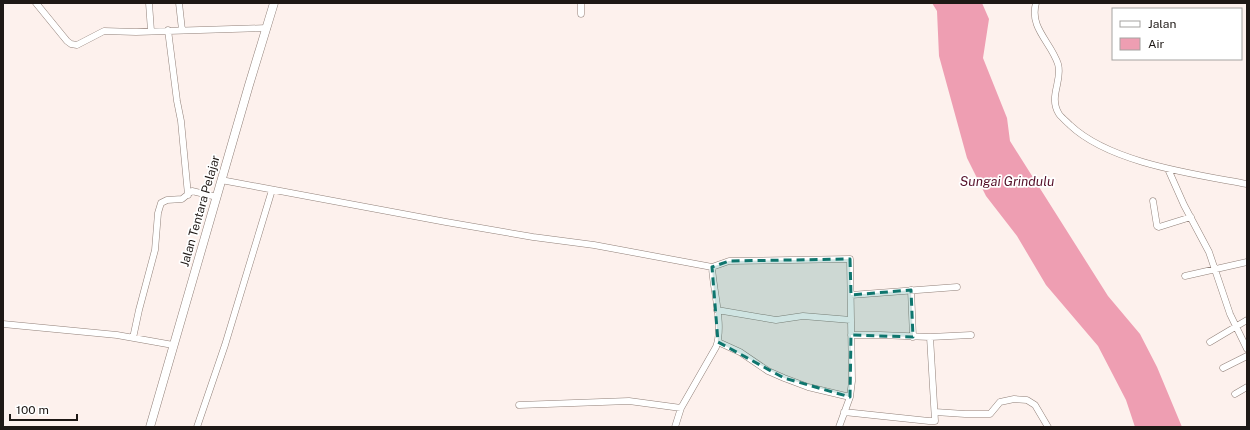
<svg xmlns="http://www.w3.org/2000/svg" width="1250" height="430" font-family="'Public Sans',sans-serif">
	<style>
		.water { fill: #ee9eb2 }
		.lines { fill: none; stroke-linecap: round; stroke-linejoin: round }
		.minor-casing { stroke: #918079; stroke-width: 7 }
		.major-casing { stroke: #918079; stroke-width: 9 }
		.minor { stroke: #fff; stroke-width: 6 }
		.major { stroke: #fff; stroke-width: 8 }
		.marked { fill: #0f766e; fill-opacity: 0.2; stroke: #0f766e; stroke-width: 3; stroke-dasharray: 8 5; stroke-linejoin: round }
		.labels { text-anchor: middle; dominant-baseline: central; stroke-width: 3.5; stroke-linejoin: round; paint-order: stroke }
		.street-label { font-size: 12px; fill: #1e1815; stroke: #fff }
		.water-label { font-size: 13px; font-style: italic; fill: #56112a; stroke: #fff }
	</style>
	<rect width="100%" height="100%" fill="#fdf1ed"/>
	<path class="water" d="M932 3H982L989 19 983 58 1007 118 1010 141 1108 296 1140 334 1157 367 1182 427H1135L1126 400 1098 346 1046 285 1017 236 986 196 967 158 939 56 937 11Z"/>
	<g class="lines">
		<defs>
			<path id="minor" d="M36 3 67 41 71 44 77 45 104 31 136 32 267 28
				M149 3 151 31
				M179 3 182 30
				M1036 3C1029 28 1051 42 1058 64 1063 81 1048 96 1059 114 1062 118 1067 122 1070 125 1110 163 1194 174 1247 184
				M581 14V3
				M168 30 177 101 181 121 188 195
				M1168 169 1184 205 1209 252 1230 314 1247 349
				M221 180 446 222 533 237 594 245 712 267 729 261 850 259 852 381 850 397 839 427
				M1153 201 1157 226 1159 227 1191 217
				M1185 276 1247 262
				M911 290 913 337
				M851 295 957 287
				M717 310 776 320 803 316 851 320
				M3 324 117 335 173 345
				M851 335H880L930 337 971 335
				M133 338 139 310 155 250 158 213 161 203 167 200 182 199 192 191 217 197
				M718 342 740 352 768 371 784 378 808 387 850 397
				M1210 342 1247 320
				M1223 368 1247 356
				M1235 394 1247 387
				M519 405 629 401 681 408
				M844 412 929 421H935L930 337
				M935 412 965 414H990L1000 402 1014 399 1027 400 1035 405 1048 427
				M197 427 225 345 272 190
				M675 427 681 408 716 347C724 326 713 290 712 267"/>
			<path id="major" d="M150 427 249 85 274 3"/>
		</defs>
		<use href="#minor" class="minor-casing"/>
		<use href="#major" class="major-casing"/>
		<use href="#minor" class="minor"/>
		<use href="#major" class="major"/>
	</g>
	<path class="marked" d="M850 259 851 295 911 290 913 337 851 335 850 397 784 378 718 342 712 267 729 261Z"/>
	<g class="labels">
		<g class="street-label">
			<text transform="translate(200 211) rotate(-74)">Jalan Tentara Pelajar</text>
		</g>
		<g class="water-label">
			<text x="1007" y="181">Sungai Grindulu</text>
		</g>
	</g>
	<rect width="1250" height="430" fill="none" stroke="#1e1815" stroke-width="8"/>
	<rect x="1112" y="8" width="130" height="52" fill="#ffffff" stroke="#a5a3a1"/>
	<rect x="1120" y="21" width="20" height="6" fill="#ffffff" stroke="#a5a3a1"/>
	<text x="1148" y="28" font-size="12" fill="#1e1815">Jalan</text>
	<rect x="1120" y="38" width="20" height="12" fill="#ee9eb2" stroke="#a5a3a1"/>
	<text x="1148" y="48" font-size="12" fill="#1e1815">Air</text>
	<path d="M10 414v6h67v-6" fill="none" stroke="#1e1815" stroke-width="2"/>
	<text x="16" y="414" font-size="12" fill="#1e1815" stroke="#ffffff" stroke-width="3" paint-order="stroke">100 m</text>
</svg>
